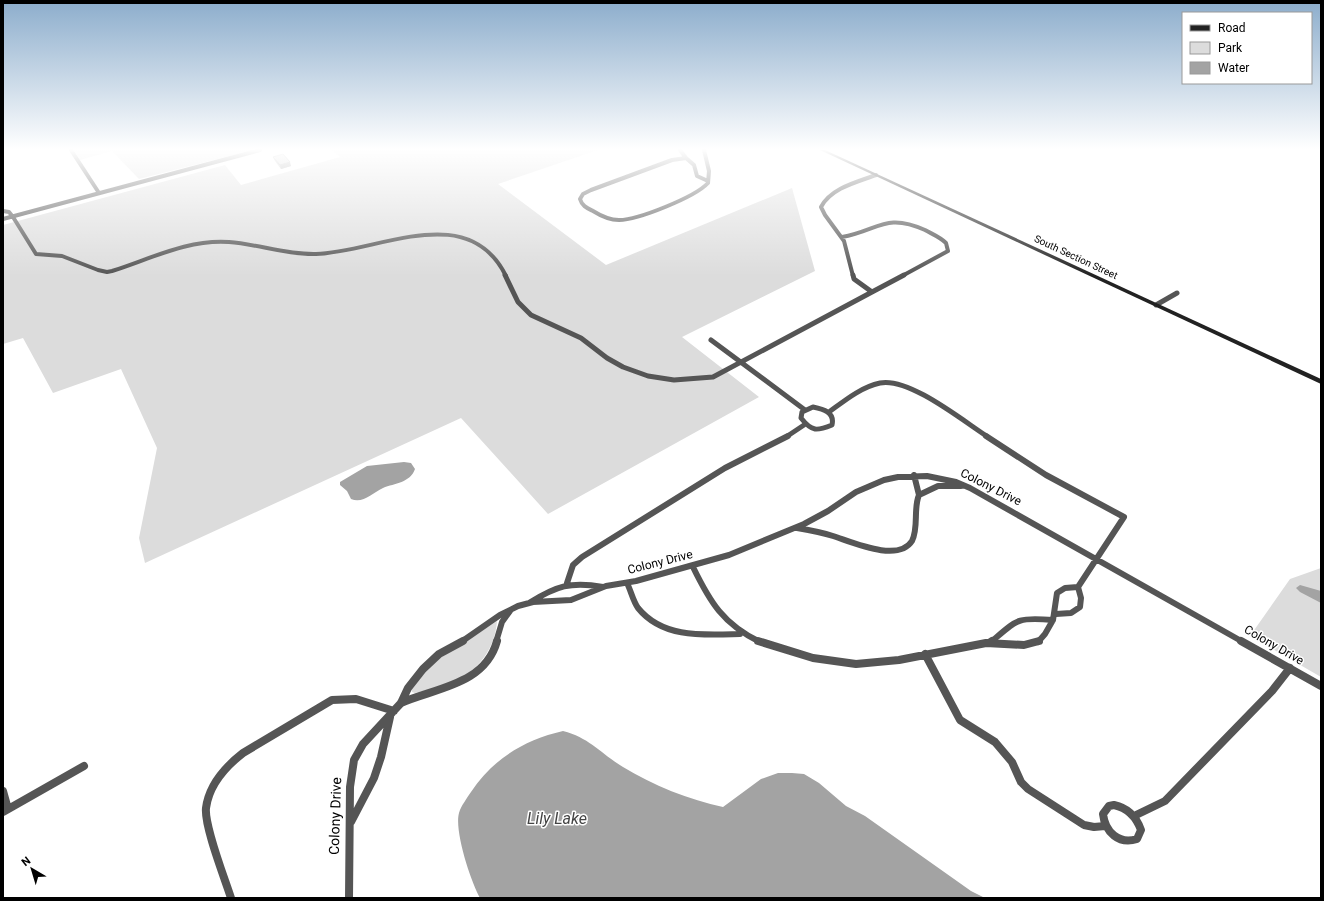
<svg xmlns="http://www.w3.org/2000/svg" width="1324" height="901" font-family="Roboto,sans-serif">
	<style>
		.green { fill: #dcdcdc }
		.water { fill: #a3a3a3 }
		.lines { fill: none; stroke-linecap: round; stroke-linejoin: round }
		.street-far3 { stroke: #555; stroke-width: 4 }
		.street-far2 { stroke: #555; stroke-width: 5 }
		.street-far1 { stroke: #555; stroke-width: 6 }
		.street { stroke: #555; stroke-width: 8 }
		.secondary { fill: #222; fill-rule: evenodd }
		.wall { fill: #a9a9a9 }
		.shaded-wall { fill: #898989 }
		.building { fill: #c4c4c4; stroke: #898989 }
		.labels { text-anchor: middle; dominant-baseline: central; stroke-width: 3; stroke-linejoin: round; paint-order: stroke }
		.far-street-label { font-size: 10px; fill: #000; stroke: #fff }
		.street-label { font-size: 12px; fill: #000; stroke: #fff }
		.near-street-label { font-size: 14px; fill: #000; stroke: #fff }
		.near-water-label { font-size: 16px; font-style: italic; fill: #444; stroke: #fff }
	</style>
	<rect width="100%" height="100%" fill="#fff"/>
	<path class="green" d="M74 150H253L139 179 112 151 80 160Z
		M332 150H598L498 184 606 265 792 188 815 271 682 337 759 397 548 514 461 418 145 563 139 538 157 448 121 369 53 393 23 338 3 344V225L225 165 241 185 340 157Z
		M1321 568V677L1250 636 1290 579Z
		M497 621C495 648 479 670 454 682 442 687 427 690 415 693L412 692 411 689 434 662Z"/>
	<path class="water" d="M404 462 411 463 415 469C410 483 395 483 383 488 372 493 363 504 351 499L347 491 340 485V482L367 466Z
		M1300 585 1321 591V603L1300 592 1296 588Z
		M563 731C590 738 600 753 623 767 652 785 690 800 723 807L761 779 778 773H792L804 774 819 783 846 806 865 816 971 891 985 898H480C471 882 454 831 459 813 461 806 467 798 471 792 493 759 524 740 563 731Z"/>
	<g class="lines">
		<path class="street-far3" d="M71 150 99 193
			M680 150 686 158
			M704 150 709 171 708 183C695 197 638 220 619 220 609 220 601 216 593 211 587 208 582 206 580 199L583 194 591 190 672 160 686 158 694 165 697 176 708 181
			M3 211 9 212 13 217 36 254 62 256 98 270 107 272 112 271C150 259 188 239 229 242 258 244 286 255 316 254 378 252 468 199 506 276
			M3 219 260 150
			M842 237C878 231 885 212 925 230 932 234 940 237 946 243L948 251 902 276
			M853 276 844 241 825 215 821 207C831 188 857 182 876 175"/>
		<path class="street-far2" d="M505 275 518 302 531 315 581 338 607 358 623 367 648 376 674 380 713 377 872 292
			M853 275 854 279 872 292 904 275
			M1156 305 1177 293
			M711 340 805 410
			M813 407C823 409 835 412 832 425 817 431 812 432 801 418L802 412Z
			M829 412C844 401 861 387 880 383 909 377 963 421 988 437
			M786 437 804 425"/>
		<path class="street-far1" d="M986 436 1046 475 1124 517 1078 587
			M914 475 919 495 938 486H961
			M797 528C809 530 821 532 833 536 852 542 898 563 912 541 919 527 913 509 919 495
			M693 567C710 602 723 624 760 642
			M567 583 573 565 582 557 725 468 788 436
			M627 583C631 591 633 601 638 608 663 639 705 635 740 634
			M529 603C556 586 571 581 603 587
			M1053 620 1057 593 1065 588 1078 587 1081 598 1080 607 1071 613 1056 614
			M461 642 500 615 518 606 533 602 571 600 606 586 636 581 729 555 804 524 828 511 856 492 884 480 898 477 927 476 956 482 970 488 1243 642
			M496 642 502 622 510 611
			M991 642C1018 619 1017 617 1053 620L1045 634 1038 642"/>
		<path class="street" d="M758 641 813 658 856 664 899 660 986 643 1024 645 1039 641
			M1241 641 1321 686
			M989 643 992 641
			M925 654 960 720 995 742 1012 762 1021 782 1028 789 1084 825 1094 827 1105 826
			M401 703C435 688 485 685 497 641
			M3 791 8 809
			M1114 805C1128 808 1136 816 1141 830L1137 839C1119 845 1105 832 1103 814L1109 806Z
			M3 812 84 766
			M1134 816 1165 801 1272 691 1290 668
			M351 822 374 778 381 757 390 717
			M231 898C225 879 204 826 206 808 209 785 225 767 243 753L332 700 356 699 394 711
			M349 898 350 787 354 760 363 744 401 703 408 688 423 669 439 654 463 641"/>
		<path class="secondary" d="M820 150H825L1321 379V384Z"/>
	</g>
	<path class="wall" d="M273 157 291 166 281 169 275 161Z"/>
	<path class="shaded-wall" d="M290 162 291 166 281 169 280 165Z"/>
	<path class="building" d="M283 154 290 162 280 165 273 157Z"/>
	<linearGradient id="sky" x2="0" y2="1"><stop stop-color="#8cadcc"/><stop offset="0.54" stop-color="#fff"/><stop offset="1" stop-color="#fff" stop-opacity="0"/></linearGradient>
	<rect width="1324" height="276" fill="url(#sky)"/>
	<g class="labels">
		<g class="far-street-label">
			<text transform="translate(1076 257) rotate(25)">South Section Street</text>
		</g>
		<g class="street-label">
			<text transform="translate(991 487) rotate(27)">Colony Drive</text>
			<text transform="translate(660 562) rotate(-14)">Colony Drive</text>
			<text transform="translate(1274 645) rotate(30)">Colony Drive</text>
		</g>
		<g class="near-street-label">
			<text transform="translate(335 816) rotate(-88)">Colony Drive</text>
		</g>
		<g class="near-water-label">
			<text x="557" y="818">Lily Lake</text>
		</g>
	</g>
	<rect width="1324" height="901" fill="none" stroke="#000000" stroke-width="8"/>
	<rect x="1182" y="12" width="130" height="72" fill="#ffffff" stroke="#999999"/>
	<rect x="1190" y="25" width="20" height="6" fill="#222222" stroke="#999999"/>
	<text x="1218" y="32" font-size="12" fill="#000000">Road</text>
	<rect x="1190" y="42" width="20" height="12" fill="#dcdcdc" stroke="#999999"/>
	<text x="1218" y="52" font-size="12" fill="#000000">Park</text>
	<rect x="1190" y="62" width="20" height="12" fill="#a3a3a3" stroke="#999999"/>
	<text x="1218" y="72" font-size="12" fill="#000000">Water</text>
	<g transform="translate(32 869) rotate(322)" stroke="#ffffff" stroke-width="3" paint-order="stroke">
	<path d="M0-3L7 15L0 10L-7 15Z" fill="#000000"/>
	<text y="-6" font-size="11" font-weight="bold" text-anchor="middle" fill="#000000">N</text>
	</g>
</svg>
